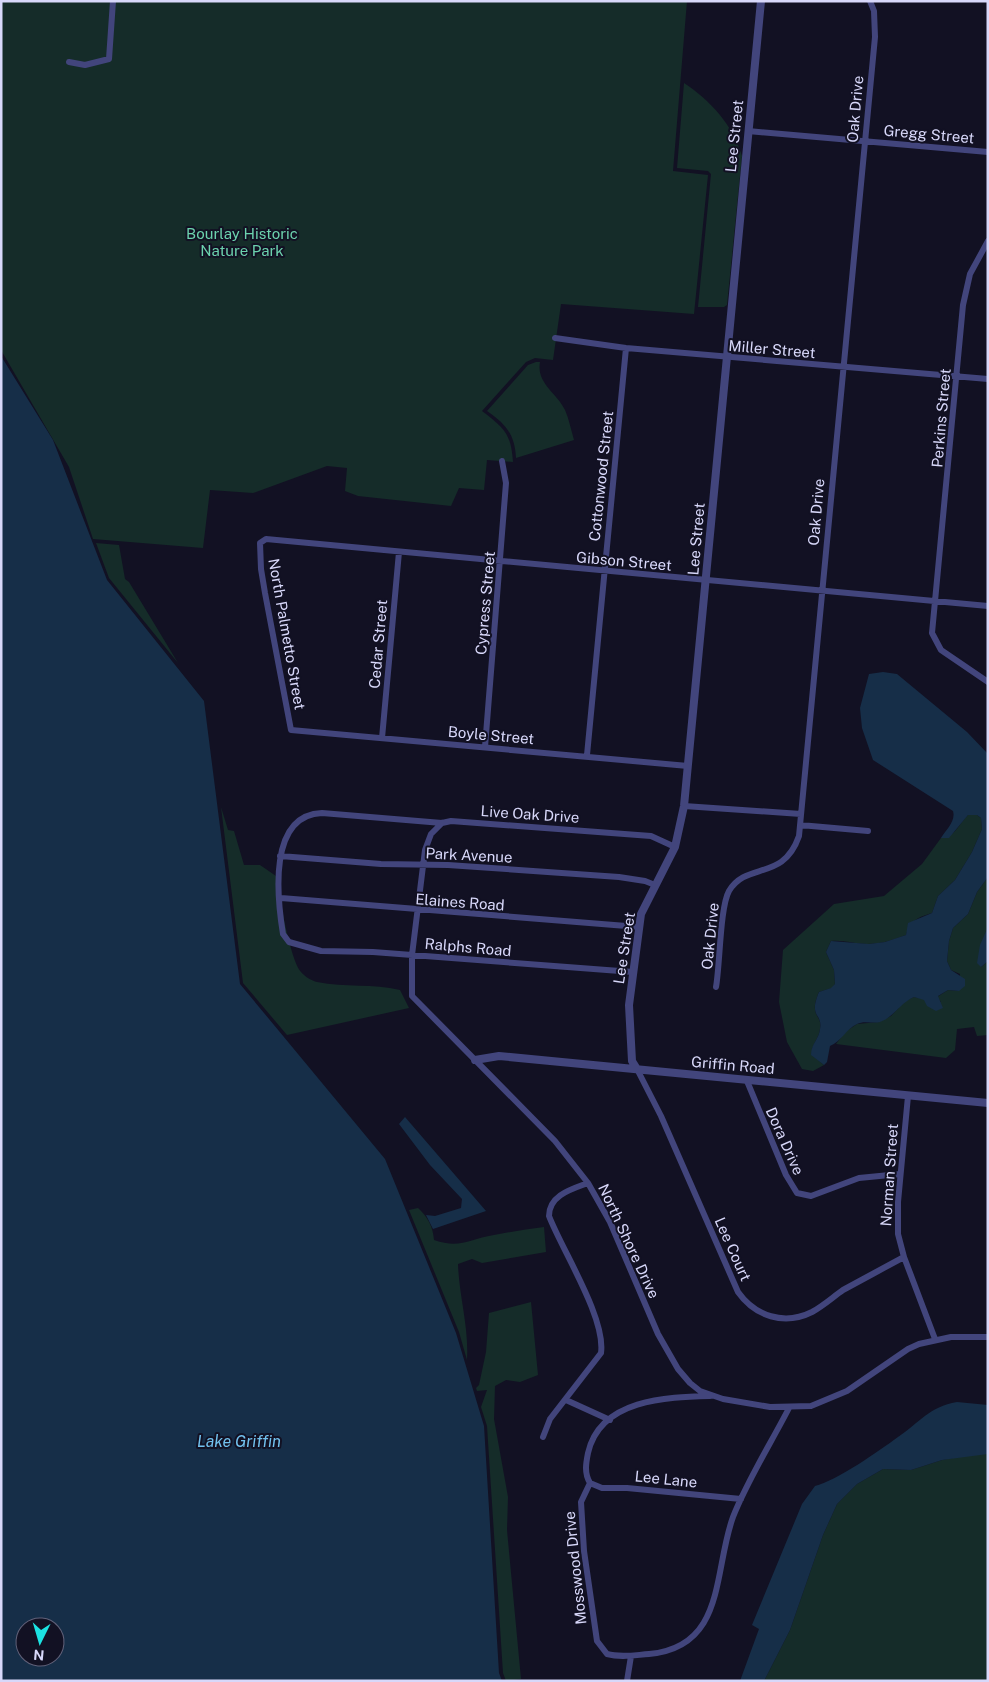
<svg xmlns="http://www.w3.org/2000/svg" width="989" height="1682" font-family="'Public Sans',sans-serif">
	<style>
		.green { fill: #152c29 }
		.water { fill: #162e48; fill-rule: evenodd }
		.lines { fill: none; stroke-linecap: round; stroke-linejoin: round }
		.minor { stroke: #42457c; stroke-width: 6 }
		.tertiary { stroke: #42457c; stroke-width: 8 }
		.labels { text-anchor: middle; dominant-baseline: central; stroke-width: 4; stroke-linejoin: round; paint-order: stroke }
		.street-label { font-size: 15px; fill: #d8d8fa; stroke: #121123 }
		.park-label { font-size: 15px; fill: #6cd2ae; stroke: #121123 }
		.water-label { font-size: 16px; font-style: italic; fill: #72c1ee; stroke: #121123 }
	</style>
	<rect width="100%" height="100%" fill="#121123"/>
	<path class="green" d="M1 1H687L673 171 708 175 694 314 561 304 553 360 535 358 526 362 482 411C504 428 511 433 513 462L487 460 484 490 459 488 451 506 358 496 345 491 347 468 327 466 253 493 210 490 203 548 93 539 69 467 1 350Z
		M684 83C710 100 733 125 742 156L727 305 724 307H698L711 174 708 171 677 168Z
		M536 362H540C536 383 557 393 565 410 569 419 571 430 574 440L516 458C515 435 506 424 487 411L528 365Z
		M96 543 119 545 125 579 129 582 178 663 109 578Z
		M221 807 228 830 234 831 244 865H260L276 876C279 894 290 960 301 972 304 976 312 981 317 982 345 988 373 983 400 990L409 1008 287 1035 243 983Z
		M968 815H977L981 818 982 829 972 852 955 880 938 896 932 913C919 917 910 920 906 935 893 940 881 944 867 944 855 944 844 940 831 941L826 952 834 970 835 984 832 988 819 992C808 1018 823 1014 820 1029 819 1039 811 1044 812 1055L824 1065 813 1071 802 1069 787 1042 779 1002 783 950 834 904 884 896 922 864 941 838C955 837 959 824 968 815Z
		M988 877V927L981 967 988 961V1035L977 1036 974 1027 957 1029 955 1050 946 1058 836 1044 845 1032 857 1024 879 1022 891 1016 905 1001 914 997 941 1002 937 997 948 990 959 991 960 974 951 970 947 961 949 941 953 928 968 914 977 892Z
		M418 1208C428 1217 433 1227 434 1240 460 1249 469 1239 494 1235 510 1232 527 1229 544 1227L546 1252 482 1263 472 1259 458 1264C459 1296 469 1327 467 1360L459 1332 409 1210Z
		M531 1302 538 1375 520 1382 506 1380 495 1386 494 1419 508 1497 507 1530 521 1679 506 1681 503 1673 487 1426 481 1407 487 1390 477 1391 476 1388 479 1385 486 1352 489 1313Z
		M980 1453 988 1454V1681H764L790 1630 823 1535 837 1504 857 1484 883 1469 911 1470 942 1460Z"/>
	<path class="water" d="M1 356 53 440 107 580 204 701 240 984 385 1159 456 1333 484 1426 499 1673 502 1681H1ZM25 1627H55V1657H25Z
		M883 672 897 674 967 732 988 754V877L977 892 968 914 953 928 949 941 947 961 951 970 965 979V986L959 991 948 990 938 996 943 1008 936 1011 927 1006 924 1000 914 997C900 1003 894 1017 880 1022 873 1024 864 1020 857 1024 846 1029 841 1042 830 1046L827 1062 824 1065 811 1055C811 1044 819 1039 820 1029 823 1013 808 1018 819 992L831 988 835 984 834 970 826 952 831 941 869 944 885 942 906 935 908 923 932 913 938 896 955 880 972 852 982 829 981 818 977 815H968L949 838H941C946 830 956 821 953 811L873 760 862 728 860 708 869 674Z
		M988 927V961L981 967 977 963 980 945Z
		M405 1117 486 1211 433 1229 426 1215 435 1216 461 1208 462 1199 430 1165 399 1124Z
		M957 1402 988 1405V1454L942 1460 911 1470 883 1469 857 1484 837 1504 823 1535 790 1630 764 1681H740L759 1629 752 1625 802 1504 815 1486C836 1481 879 1451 898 1437 920 1422 929 1407 957 1402Z"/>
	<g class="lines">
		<path class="minor" d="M69 62 85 65 109 59 113 1
			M748 131 988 152
			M988 241 970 274 963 305 932 633 941 650 988 682
			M555 338 626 348 988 379
			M382 738 399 552
			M485 747 506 483 502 461
			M587 755 626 348
			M688 766 291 730 265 593 261 569 260 543 266 539 988 606
			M684 806 801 814
			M442 823 431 834 425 850 412 955V996L555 1141 588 1183 610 1222 658 1334 678 1369 690 1383 700 1391 723 1399 770 1407 811 1406 847 1391 908 1349 919 1344 951 1337H988
			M800 825 868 831
			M280 856 381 864 448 865 619 877 645 881 655 885
			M281 898 639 927
			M633 972 373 952 321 951 289 942 283 934C277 897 268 815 322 813L442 823 451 821 651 836 675 847
			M716 987C720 965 720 907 729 891 747 861 783 882 799 836L875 37 874 11 870 1
			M637 1069 661 1116 738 1292C755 1316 784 1326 812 1312 823 1306 833 1297 843 1290 863 1279 884 1268 904 1257
			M747 1081 786 1175 797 1193 811 1196 859 1178 900 1174
			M908 1096 898 1202V1234L904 1257 935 1339
			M566 1400 610 1420
			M543 1437 550 1419 601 1353C606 1318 562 1250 549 1216 549 1195 572 1189 588 1183
			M590 1483 581 1502 584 1551 597 1641 607 1654C621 1658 635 1655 649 1654 726 1647 713 1572 733 1517 747 1481 771 1443 789 1408
			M590 1483C584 1473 586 1463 588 1453 600 1399 667 1397 710 1396
			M590 1483 602 1488H627L741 1499
			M627 1681 631 1656"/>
		<path class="tertiary" d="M475 1060 499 1056 988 1103
			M637 1069 632 1061 629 1005 641 914 675 847 684 806 761 1"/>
	</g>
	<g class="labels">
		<g class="street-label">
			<text transform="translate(855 109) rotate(-85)">Oak Drive</text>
			<text transform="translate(929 134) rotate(5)">Gregg Street</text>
			<text transform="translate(734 136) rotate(-84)">Lee Street</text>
			<text transform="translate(772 349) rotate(5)">Miller Street</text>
			<text transform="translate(941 418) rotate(-85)">Perkins Street</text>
			<text transform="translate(601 476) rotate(-84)">Cottonwood Street</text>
			<text transform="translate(816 512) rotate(-85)">Oak Drive</text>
			<text transform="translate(696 539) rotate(-85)">Lee Street</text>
			<text transform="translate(624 561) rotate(5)">Gibson Street</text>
			<text transform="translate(485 603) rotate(-85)">Cypress Street</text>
			<text transform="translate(287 634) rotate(80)">North Palmetto Street</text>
			<text transform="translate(378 644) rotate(-85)">Cedar Street</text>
			<text transform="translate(491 735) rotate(5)">Boyle Street</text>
			<text transform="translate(530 814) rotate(4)">Live Oak Drive</text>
			<text transform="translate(469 855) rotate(3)">Park Avenue</text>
			<text transform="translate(460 902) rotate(4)">Elaines Road</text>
			<text transform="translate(710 936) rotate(-84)">Oak Drive</text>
			<text transform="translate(468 947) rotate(5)">Ralphs Road</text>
			<text transform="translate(624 948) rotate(-81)">Lee Street</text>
			<text transform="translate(733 1065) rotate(5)">Griffin Road</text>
			<text transform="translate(785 1141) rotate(66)">Dora Drive</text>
			<text transform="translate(889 1175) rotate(-86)">Norman Street</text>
			<text transform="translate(629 1241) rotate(65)">North Shore Drive</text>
			<text transform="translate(733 1249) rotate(66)">Lee Court</text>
			<text transform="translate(666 1479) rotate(6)">Lee Lane</text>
			<text transform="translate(575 1568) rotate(-96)">Mosswood Drive</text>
		</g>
		<g class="park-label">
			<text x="242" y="233">Bourlay Historic<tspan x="242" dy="17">Nature Park</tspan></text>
		</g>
		<g class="water-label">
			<text x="239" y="1441">Lake Griffin</text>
		</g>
	</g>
	<rect width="989" height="1682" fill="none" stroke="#d8d8fa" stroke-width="5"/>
	<g transform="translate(40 1642) rotate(185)"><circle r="24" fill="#121123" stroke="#616179"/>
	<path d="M0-4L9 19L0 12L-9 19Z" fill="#1ce2e2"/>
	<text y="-8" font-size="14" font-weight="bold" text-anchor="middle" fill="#d8d8fa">N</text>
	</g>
</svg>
